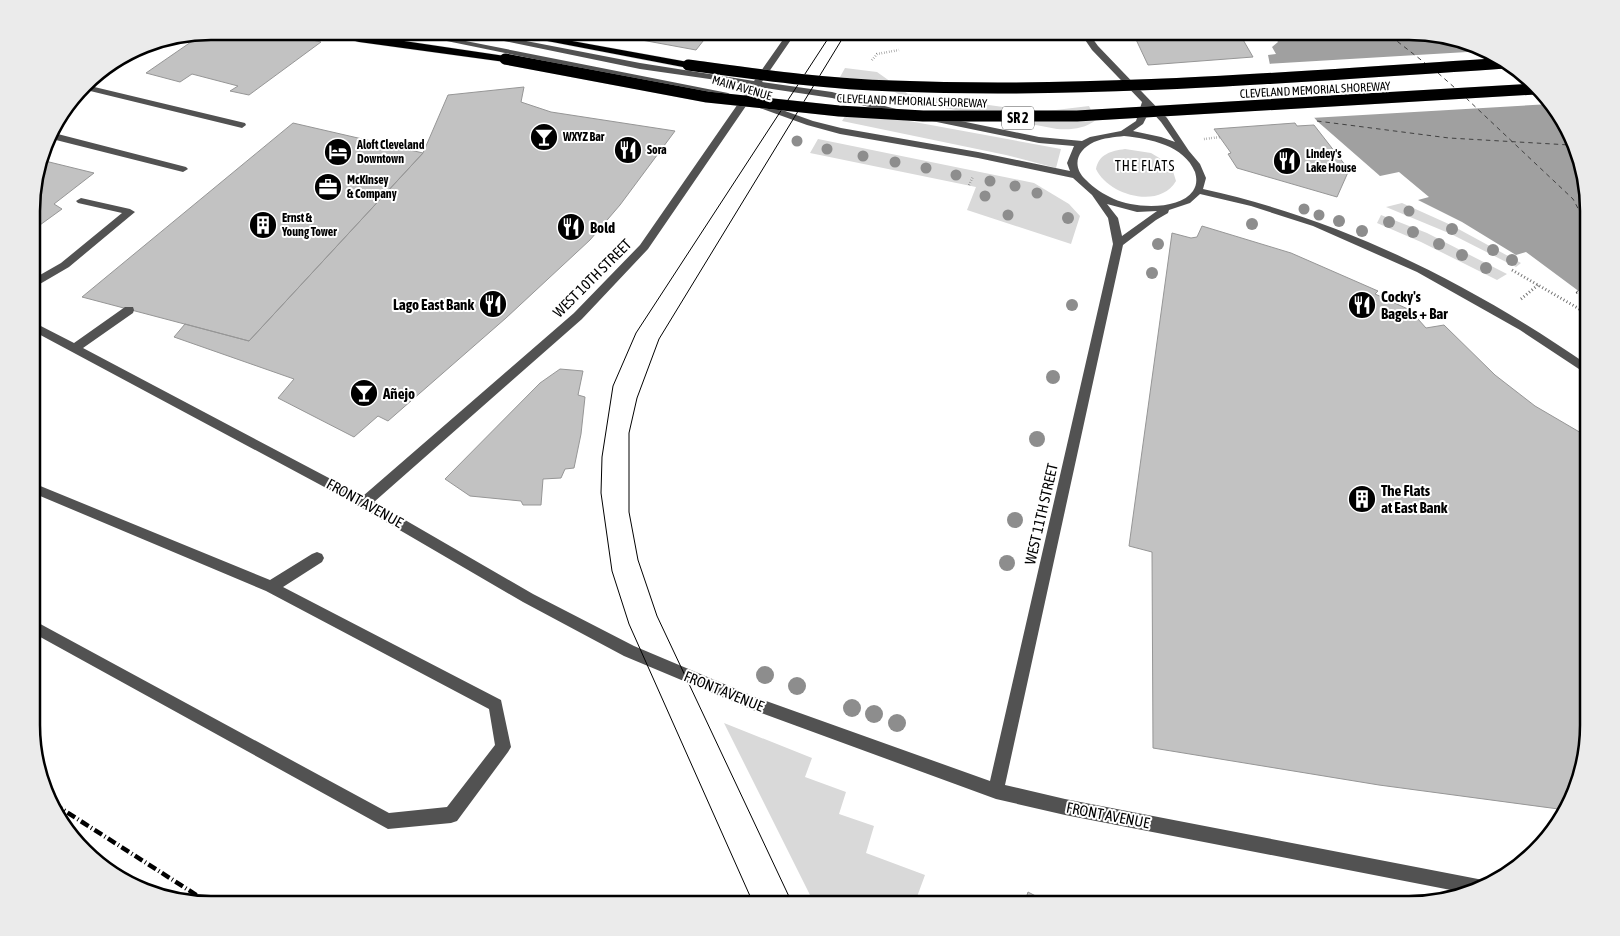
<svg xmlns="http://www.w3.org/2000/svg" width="1620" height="936" font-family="'Asap Condensed',sans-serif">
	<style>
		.green { fill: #d9d9d9 }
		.water { fill: #a0a0a0 }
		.pier { fill: #fff }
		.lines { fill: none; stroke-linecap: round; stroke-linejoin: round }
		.ferry { stroke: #414141; stroke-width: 1; stroke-dasharray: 4.5 4; stroke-linecap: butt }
		.building { fill: #c2c2c2; stroke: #969696 }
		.highway-casing { stroke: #dbdbdb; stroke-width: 1 }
		.path-far1 { stroke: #747474; stroke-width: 2.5; stroke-dasharray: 0.5 2; stroke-linecap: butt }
		.path { stroke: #747474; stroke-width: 3; stroke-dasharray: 1 2.5; stroke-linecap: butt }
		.minor { fill: #525252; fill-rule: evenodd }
		.highway { fill: #000; fill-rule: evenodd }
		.tram { stroke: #000; stroke-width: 1 }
		.rail { stroke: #000; stroke-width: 4.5; stroke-dasharray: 9 3 1 3; stroke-linecap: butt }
		.highway-bridge-casing { stroke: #dbdbdb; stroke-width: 11; stroke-linecap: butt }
		.highway-bridge { stroke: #000; stroke-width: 11 }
		.tree { fill: #8d8d8d }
		.labels { text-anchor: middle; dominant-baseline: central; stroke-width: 4; stroke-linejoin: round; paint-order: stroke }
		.far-street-label { font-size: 12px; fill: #000; stroke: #fff }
		.far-poi-label { font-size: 12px; font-weight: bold; fill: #000; stroke: #fff; text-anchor: start }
		.shield { fill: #fff; stroke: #4c4c4c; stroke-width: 1 }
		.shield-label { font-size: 14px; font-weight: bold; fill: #000 }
		.far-neighbourhood-label { font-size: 14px; letter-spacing: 1px; fill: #000; stroke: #fff }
		.poi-label { font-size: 15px; font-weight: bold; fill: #000; stroke: #fff; text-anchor: start }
		.street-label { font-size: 15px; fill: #000; stroke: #fff }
		.rim { fill: none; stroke: #000; stroke-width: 2.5 }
	</style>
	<rect width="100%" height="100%" fill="#fff"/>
	<path class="green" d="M845 68 877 72 908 94 1039 112 1089 106 1096 120C1084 129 1071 130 1057 129L913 102 878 83 840 77Z
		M849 110 1061 149 1056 168 1006 155 842 121Z
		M818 139 1034 183 1069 204 1080 216 1071 244 967 210 976 187 810 153Z
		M1125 149 1151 153 1171 165 1176 181C1159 210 1108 195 1096 169 1099 154 1111 151 1125 149Z
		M1402 203 1451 225 1521 263 1516 267 1451 234 1386 207Z
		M1381 215 1427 233 1507 274 1497 280 1421 242 1377 223Z
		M724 723 812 758 805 777 846 792 839 814 874 826 866 853 925 875 914 905H815Z"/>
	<path class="water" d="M1271 31H1409L1499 56 1559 111 1588 199V298L1526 252 1516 255 1462 222 1418 200 1429 197 1399 172 1380 176 1317 121 1270 65 1268 55 1276 54 1272 47 1278 42Z"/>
	<path class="pier" d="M1484 51 1499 56 1550 104 1311 118 1267 64Z"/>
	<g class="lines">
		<path class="ferry" d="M1384 31 1425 63
			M1438 73 1455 88
			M1466 98 1573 199 1588 227
			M1317 121 1449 138 1570 145
			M1588 277 1576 293 1588 294"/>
	</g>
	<path class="building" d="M211 31H275L321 42 249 95 230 91 238 86 192 74 180 82 146 73 204 33Z
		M581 31H711L696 50 598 32 596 34Z
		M1132 31H1238L1253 57 1148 65Z
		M524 87 521 102 551 112 675 131 620 205 590 240 506 318 388 421 378 416 354 437 278 398 294 379 174 337 185 324 249 341 423 153 448 95Z
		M293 123 423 153 249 341 82 297Z
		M1295 123 1297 126 1314 125 1349 170 1337 197 1237 168 1228 154 1231 153 1214 129Z
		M41 160 94 173 54 204 62 209 33 230V188Z
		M1202 226 1291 253 1378 291 1375 294 1410 310 1426 328 1444 325 1495 375 1535 406 1588 437V736L1566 810 1379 785 1153 748 1152 552 1129 546 1172 233 1191 238 1197 237Z
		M560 369 583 371 578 395 585 397 581 434 574 468 565 469 561 478 543 479 541 505H523L521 501 470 496 445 479 540 383Z
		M1028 892 1051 904H1024Z"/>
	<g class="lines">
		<defs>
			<path id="highway" d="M317 31H337L505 56 510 59 505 62 359 42Z
				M379 31H398L416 37 411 40Z
				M495 31H517L688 62 693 65 688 68Z"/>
		</defs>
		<use href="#highway" class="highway-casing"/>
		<path class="path-far1" d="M872 60 877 54 899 50
			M1204 139 1221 137
			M969 185 973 177"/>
		<path class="path" d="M1512 270 1588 314
			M1521 299 1538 285"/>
		<path class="minor" d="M398 31H415L728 93 732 96 728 99Z
			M456 31H474L640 63 754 81 789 31H797L762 82 832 92 911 113 907 116 832 98 759 87 648 249 582 319 374 502 533 594 634 646 755 697 990 781 1113 244 1108 218 1092 195 1073 178 978 158 840 134 807 125 754 106V102H760L813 121 841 128 978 152 1070 171 1067 163 1074 146 1039 143 927 120 923 117 927 114 1039 137 1082 141 1090 137 1121 131 1136 121 1142 102 1092 50 1079 31H1087L1098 46 1167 118 1189 151 1200 164 1206 178 1203 189C1345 220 1470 284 1588 365V375L1520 330 1417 272 1313 226 1251 206 1200 194 1190 203 1169 210 1168 213 1156 220 1123 245 1005 785 1065 799 1478 879 1484 881 1485 885 1461 892 1065 815 996 799 753 710 624 656 523 602 343 497 33 331V322L74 343 125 307H133L134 310 133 313 83 348 363 496 574 313 640 245 751 85 640 69ZM1150 110 1161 122 1175 142 1161 137 1133 131 1143 124ZM1124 136C1150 139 1184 145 1195 172 1197 179 1197 185 1193 191 1179 211 1133 208 1114 199 1103 194 1094 188 1086 180 1071 166 1077 150 1094 142 1103 138 1115 137 1124 136ZM1107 204 1137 212 1157 211 1122 236 1118 218Z
			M86 85 245 123 246 125 242 128 82 89Z
			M50 132 186 167 188 169 183 172 48 138Z
			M81 198 130 209 135 212 69 267 33 288V279L61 263 122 213 78 203 76 201Z
			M33 483 270 580 312 554 317 552 322 554 324 558 322 562 283 587 501 700 511 747 508 752 457 821 451 823 388 829 33 633V620L389 813 447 807 495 745 489 709 266 591 33 493Z"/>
		<use href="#highway" class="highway"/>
		<path class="tram" d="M754 905 629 624 612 571 601 493 602 457 613 386 636 333 833 31
			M793 905 657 616 638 560 629 512V433L637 398 659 339 847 31"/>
		<path class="rail" d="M54 804 212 905"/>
		<defs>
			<path id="highway-bridge" d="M505 59 707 97 839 111 923 116H1077L1535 89
				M688 65C756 74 824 84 893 86 1098 94 1303 76 1507 63"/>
		</defs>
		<use href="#highway-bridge" class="highway-bridge-casing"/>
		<use href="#highway-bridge" class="highway-bridge"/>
	</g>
	<g class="tree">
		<circle cx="797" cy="141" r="5.5"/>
		<circle cx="827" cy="149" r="5.5"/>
		<circle cx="863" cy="156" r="5.5"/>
		<circle cx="895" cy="162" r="5.5"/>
		<circle cx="926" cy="168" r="5.5"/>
		<circle cx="956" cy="175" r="5.5"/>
		<circle cx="990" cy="181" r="5.5"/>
		<circle cx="1015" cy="186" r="5.5"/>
		<circle cx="1037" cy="193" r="5.5"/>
		<circle cx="985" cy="196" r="5.5"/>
		<circle cx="1304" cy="209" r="5.5"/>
		<circle cx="1409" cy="211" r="5.5"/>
		<circle cx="1008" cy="215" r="5.5"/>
		<circle cx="1319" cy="215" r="5.5"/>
		<circle cx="1068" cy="218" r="6"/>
		<circle cx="1339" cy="221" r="6"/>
		<circle cx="1389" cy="222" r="6"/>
		<circle cx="1252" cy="224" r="6"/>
		<circle cx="1452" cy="229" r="6"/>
		<circle cx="1362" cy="231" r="6"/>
		<circle cx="1413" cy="232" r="6"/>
		<circle cx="1158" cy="244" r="6"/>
		<circle cx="1439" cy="244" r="6"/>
		<circle cx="1493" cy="250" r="6"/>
		<circle cx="1462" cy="255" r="6"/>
		<circle cx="1512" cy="260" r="6"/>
		<circle cx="1486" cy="268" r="6"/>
		<circle cx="1152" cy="273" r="6"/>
		<circle cx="1072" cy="305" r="6"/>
		<circle cx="1053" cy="377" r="7"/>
		<circle cx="1037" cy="439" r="8"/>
		<circle cx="1015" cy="520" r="8"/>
		<circle cx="1007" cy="563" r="8"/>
		<circle cx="765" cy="675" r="9"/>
		<circle cx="797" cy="686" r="9"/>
		<circle cx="852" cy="708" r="9"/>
		<circle cx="874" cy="714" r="9"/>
		<circle cx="897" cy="723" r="9"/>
	</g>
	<defs>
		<symbol id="bar-disc" viewBox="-11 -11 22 22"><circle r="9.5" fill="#000" stroke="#fff"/><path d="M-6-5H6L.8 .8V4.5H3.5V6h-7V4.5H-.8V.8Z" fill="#fff"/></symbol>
		<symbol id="restaurant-disc" viewBox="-11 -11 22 22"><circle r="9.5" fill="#000" stroke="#fff"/><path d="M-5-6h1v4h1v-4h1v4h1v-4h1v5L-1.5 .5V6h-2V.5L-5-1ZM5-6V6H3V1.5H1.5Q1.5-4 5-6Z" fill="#fff"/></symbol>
		<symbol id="hotel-disc" viewBox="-11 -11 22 22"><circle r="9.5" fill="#000" stroke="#fff"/><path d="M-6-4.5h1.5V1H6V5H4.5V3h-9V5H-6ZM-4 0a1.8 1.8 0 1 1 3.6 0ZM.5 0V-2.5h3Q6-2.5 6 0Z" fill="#fff"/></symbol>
		<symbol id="office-disc" viewBox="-11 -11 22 22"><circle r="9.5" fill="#000" stroke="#fff"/><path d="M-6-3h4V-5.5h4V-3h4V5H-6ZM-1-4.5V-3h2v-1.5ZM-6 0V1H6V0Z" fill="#fff"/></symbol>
		<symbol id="building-disc" viewBox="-11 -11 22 22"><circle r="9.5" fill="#000" stroke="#fff"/><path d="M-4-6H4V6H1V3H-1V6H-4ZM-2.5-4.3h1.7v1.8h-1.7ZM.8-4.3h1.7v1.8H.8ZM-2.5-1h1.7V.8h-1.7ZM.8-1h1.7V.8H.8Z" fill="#fff"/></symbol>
	</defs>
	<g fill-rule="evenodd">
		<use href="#bar-disc" x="528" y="121" width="32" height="32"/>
		<use href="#restaurant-disc" x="612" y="134" width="32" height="32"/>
		<use href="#hotel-disc" x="322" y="136" width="32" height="32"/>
		<use href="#restaurant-disc" x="1271" y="145" width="32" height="32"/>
		<use href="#office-disc" x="312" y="171" width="32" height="32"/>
		<use href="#building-disc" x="247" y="209" width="32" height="32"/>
		<use href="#restaurant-disc" x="555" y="211" width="32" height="32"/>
		<use href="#restaurant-disc" x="477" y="288" width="32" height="32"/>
		<use href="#restaurant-disc" x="1346" y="289" width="32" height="32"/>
		<use href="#bar-disc" x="348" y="377" width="32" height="32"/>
		<use href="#building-disc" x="1346" y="483" width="32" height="32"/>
	</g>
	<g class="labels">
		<g class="far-street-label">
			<text transform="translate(742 88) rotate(16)">MAIN AVENUE</text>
			<text transform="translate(1315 90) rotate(-3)">CLEVELAND MEMORIAL SHOREWAY</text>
			<text transform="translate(912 101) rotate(2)">CLEVELAND MEMORIAL SHOREWAY</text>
		</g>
		<g class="far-poi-label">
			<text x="563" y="137">WXYZ Bar</text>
			<text x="357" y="145">Aloft Cleveland<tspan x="357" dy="14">Downtown</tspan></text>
			<text x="647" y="150">Sora</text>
			<text x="1306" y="154">Lindey's<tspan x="1306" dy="14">Lake House</tspan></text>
			<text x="347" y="180">McKinsey<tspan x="347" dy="14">&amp; Company</tspan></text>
			<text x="282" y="218">Ernst &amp;<tspan x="282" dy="14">Young Tower</tspan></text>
		</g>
		<rect class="shield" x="1002" y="106.5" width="32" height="23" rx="4"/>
		<g class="shield-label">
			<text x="1018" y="118">SR 2</text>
		</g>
		<g class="far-neighbourhood-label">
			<text x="1145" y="166">THE FLATS</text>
		</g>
		<g class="poi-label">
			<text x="590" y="227">Bold</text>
			<text x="1381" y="296">Cocky's<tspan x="1381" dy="17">Bagels + Bar</tspan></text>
			<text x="474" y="304" text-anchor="end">Lago East Bank</text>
			<text x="383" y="393">Añejo</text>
			<text x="1381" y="490">The Flats<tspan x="1381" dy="17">at East Bank</tspan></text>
		</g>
		<g class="street-label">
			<text transform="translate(592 278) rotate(-45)">WEST 10TH STREET</text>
			<text transform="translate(365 503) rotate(29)">FRONT AVENUE</text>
			<text transform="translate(1041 514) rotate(-77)">WEST 11TH STREET</text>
			<text transform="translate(724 691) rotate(22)">FRONT AVENUE</text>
			<text transform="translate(1108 815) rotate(11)">FRONT AVENUE</text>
		</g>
	</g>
	<path d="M0 0H1620V936H0ZM211 40H1409A171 171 0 0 1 1580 211V725A171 171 0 0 1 1409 896H211A171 171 0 0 1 40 725V211A171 171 0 0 1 211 40Z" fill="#ebebeb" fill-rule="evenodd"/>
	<path class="rim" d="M211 40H1409A171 171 0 0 1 1580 211V725A171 171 0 0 1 1409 896H211A171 171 0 0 1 40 725V211A171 171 0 0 1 211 40Z"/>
</svg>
